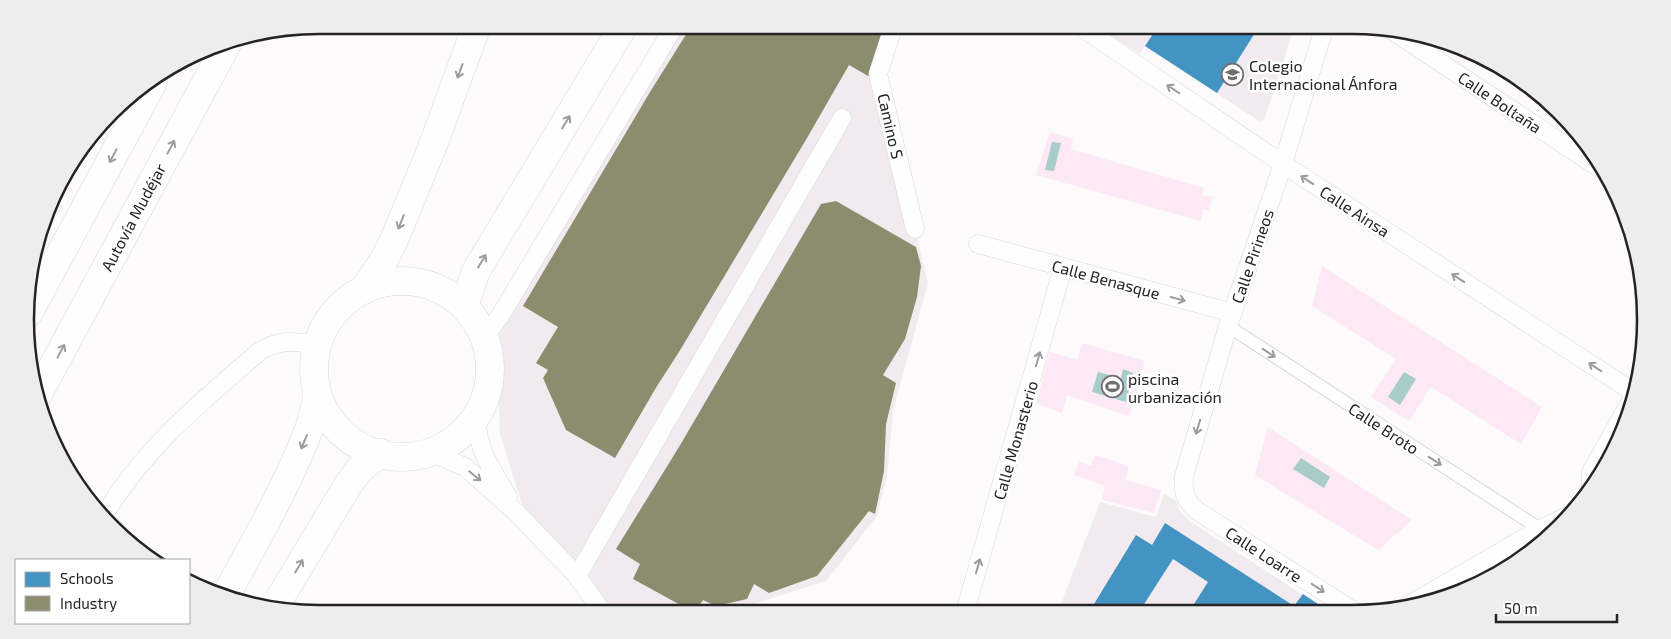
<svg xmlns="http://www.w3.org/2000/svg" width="1671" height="639" font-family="'Exo 2',sans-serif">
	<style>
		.built { fill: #f1eaef }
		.green { fill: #fde8f5 }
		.water { fill: #a7ccca }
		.schools { fill: #4393c3 }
		.industry { fill: #8c8c6e }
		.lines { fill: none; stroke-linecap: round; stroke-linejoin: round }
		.pedestrian-casing { stroke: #d9d7d8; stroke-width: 14 }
		.minor-casing { stroke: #d9d7d8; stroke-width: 19 }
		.trunk-casing { stroke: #d9d7d8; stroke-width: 29 }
		.motorway-casing { stroke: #d9d7d8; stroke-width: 29 }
		.pedestrian { stroke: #fffefe; stroke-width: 12 }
		.minor { stroke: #fffefe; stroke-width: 18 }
		.trunk { stroke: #fffefe; stroke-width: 28 }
		.motorway { stroke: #fffefe; stroke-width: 28 }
		.oneway { stroke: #9d9b9c }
		.labels { text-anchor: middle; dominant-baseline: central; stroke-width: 5; stroke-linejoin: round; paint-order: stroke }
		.poi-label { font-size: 16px; fill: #252324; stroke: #fff; text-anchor: start }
		.street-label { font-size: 16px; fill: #252324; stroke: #fff }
		.rim { fill: none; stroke: #252324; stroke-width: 2.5 }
	</style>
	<rect width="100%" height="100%" fill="#fcfafb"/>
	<path class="built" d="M665 25H898L879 77 928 283 893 411 887 476 877 516 826 581 725 613H614L523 507 500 434 495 311Z
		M1094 25H1295L1264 120 1259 121 1145 46 1140 54Z
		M1164 494 1176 501 1181 513 1194 524 1329 612H1058L1100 502 1156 517Z"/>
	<path class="green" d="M1050 132 1073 139 1071 149 1204 188 1202 195 1212 197 1209 210 1203 209 1201 221 1036 175Z
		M1322 266 1542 407 1521 444 1431 387 1409 421 1371 397 1396 359 1312 306Z
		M1082 343 1145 361 1129 416 1067 395 1062 413 1036 403 1050 352 1077 360Z
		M1268 427 1412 520 1378 550 1255 475Z
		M1095 455 1129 466 1125 480 1161 490 1154 513 1102 500 1105 486 1074 475 1079 462 1091 466Z"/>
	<path class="water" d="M1052 142 1061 143 1054 171 1045 170Z
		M1123 369 1133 373 1126 402 1092 392 1098 372 1121 378Z
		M1404 372 1416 379 1400 405 1388 397Z
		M1301 458 1330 477 1324 488 1293 469Z"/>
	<path class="schools" d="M1159 25H1260L1217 93 1145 46Z
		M1165 523 1294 606 1303 594 1330 612H1254L1245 606 1241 612H1189L1208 582 1173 559 1139 612H1094L1091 609 1136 535 1152 545Z"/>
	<path class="industry" d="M692 25H888L870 77 849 65 807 138 679 352 657 386 615 458 566 430 543 378 548 370 536 363 558 327 523 306 650 92Z
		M836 201 916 247 921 266 917 297 905 339 883 375 896 383 886 424 884 471 875 514 869 511 817 576 769 593 754 584 747 599 716 606 703 600 695 613 633 579 640 564 616 549 679 447 821 204Z"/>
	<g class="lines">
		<defs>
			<path id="pedestrian" d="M1228 326 1540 529"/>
			<path id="minor" d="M894 25 878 74 915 229
				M1078 25 1283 164 1635 393
				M1325 25 1283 164 1228 326 1184 476C1183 493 1184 499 1196 510L1355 612
				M1393 31 1607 173
				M978 244 1233 313
				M485 336 500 316 675 25
				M476 420C480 456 491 467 508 497
				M432 453 465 467 517 513 577 576 603 613
				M1591 486V472L1636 392
				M104 515C146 446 201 402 260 351 281 339 295 341 317 345
				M577 576 842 118
				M1407 606 1540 529 1565 517
				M965 612 1063 267"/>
			<path id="trunk" d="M314 369a88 88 0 1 1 176 0a88 88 0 1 1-176 0Z
				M364 290 385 258 394 240 432 148 477 25
				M464 306 476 271 624 25
				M226 595C255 541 287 487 309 429 313 418 315 406 318 395
				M274 608 348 485 359 470 380 453"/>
			<path id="motorway" d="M29 312 153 82
				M38 394 229 40"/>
		</defs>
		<use href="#pedestrian" class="pedestrian-casing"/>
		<use href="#minor" class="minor-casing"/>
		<use href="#trunk" class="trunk-casing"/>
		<use href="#motorway" class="motorway-casing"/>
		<use href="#pedestrian" class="pedestrian"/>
		<use href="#minor" class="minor"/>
		<use href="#trunk" class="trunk"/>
		<use href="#motorway" class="motorway"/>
	</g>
	<defs><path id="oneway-shaft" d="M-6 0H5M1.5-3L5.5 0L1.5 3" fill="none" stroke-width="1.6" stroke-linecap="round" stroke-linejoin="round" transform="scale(1.25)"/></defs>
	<g class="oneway">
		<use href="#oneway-shaft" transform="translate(460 71) rotate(110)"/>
		<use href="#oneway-shaft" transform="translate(1173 89) rotate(-146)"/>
		<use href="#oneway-shaft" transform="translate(566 122) rotate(-59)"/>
		<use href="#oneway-shaft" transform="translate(171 147) rotate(-62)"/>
		<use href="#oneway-shaft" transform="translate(113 156) rotate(118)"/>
		<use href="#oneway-shaft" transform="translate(1307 180) rotate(-147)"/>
		<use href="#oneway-shaft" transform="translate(401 222) rotate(112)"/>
		<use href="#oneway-shaft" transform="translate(482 261) rotate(-59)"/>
		<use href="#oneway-shaft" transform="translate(1458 278) rotate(-147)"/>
		<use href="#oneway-shaft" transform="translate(1178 299) rotate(15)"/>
		<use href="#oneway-shaft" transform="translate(61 351) rotate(-62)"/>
		<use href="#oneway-shaft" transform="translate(1269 353) rotate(33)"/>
		<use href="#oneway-shaft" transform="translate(1038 359) rotate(-74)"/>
		<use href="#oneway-shaft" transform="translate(1595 367) rotate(-147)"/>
		<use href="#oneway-shaft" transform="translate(1198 427) rotate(107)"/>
		<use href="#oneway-shaft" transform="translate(304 442) rotate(113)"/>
		<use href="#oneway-shaft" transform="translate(1435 461) rotate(33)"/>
		<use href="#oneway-shaft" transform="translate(475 476) rotate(39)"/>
		<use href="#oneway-shaft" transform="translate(299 566) rotate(-59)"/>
		<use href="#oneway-shaft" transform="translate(978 566) rotate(-74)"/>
		<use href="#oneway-shaft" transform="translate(1318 588) rotate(33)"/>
	</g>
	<defs>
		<symbol id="school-ring" viewBox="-11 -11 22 22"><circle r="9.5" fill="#fff" stroke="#706e6f" stroke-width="1.5"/><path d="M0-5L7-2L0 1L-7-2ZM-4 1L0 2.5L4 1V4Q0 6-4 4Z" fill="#706e6f"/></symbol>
		<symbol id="stadium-ring" viewBox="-11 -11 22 22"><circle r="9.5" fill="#fff" stroke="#706e6f" stroke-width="1.5"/><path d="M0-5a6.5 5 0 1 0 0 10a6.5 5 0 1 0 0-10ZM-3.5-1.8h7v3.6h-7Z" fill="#706e6f"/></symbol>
	</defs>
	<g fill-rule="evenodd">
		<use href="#school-ring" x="1220" y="62" width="25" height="25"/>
		<use href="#stadium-ring" x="1100" y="374" width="25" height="25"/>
	</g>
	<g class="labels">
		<g class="poi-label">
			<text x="1249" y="65">Colegio<tspan x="1249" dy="18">Internacional Ánfora</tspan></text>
			<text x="1128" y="378">piscina<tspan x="1128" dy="18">urbanización</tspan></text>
		</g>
		<g class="street-label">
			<text transform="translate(1500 102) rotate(34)">Calle Boltaña</text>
			<text transform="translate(891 126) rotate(77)">Camino S</text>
			<text transform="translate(1355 211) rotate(33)">Calle Ainsa</text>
			<text transform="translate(133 217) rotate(-62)">Autovía Mudéjar</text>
			<text transform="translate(1252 256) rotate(-71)">Calle Pirineos</text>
			<text transform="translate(1106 279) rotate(15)">Calle Benasque</text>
			<text transform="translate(1384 428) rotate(33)">Calle Broto</text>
			<text transform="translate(1015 440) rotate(-74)">Calle Monasterio</text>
			<text transform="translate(1264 554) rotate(33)">Calle Loarre</text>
		</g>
	</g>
	<path d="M0 0H1671V639H0ZM319 34H1352A285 285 0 0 1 1637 319V320A285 285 0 0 1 1352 605H319A285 285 0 0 1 34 320V319A285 285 0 0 1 319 34Z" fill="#eeeded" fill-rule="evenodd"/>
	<path class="rim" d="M319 34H1352A285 285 0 0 1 1637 319V320A285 285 0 0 1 1352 605H319A285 285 0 0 1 34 320V319A285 285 0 0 1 319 34Z"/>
	<rect x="15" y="559" width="175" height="65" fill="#ffffff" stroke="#a8a7a7"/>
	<rect x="25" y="572" width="25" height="15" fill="#4393c3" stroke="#a8a7a7"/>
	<text x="60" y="584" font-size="15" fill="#252324">Schools</text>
	<rect x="25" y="596" width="25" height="15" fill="#8c8c6e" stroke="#a8a7a7"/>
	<text x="60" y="609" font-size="15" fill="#252324">Industry</text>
	<path d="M1496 614v8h121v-8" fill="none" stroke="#252324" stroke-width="2.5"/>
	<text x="1504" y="614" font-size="15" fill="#252324" stroke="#ffffff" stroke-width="4" paint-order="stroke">50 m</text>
</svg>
